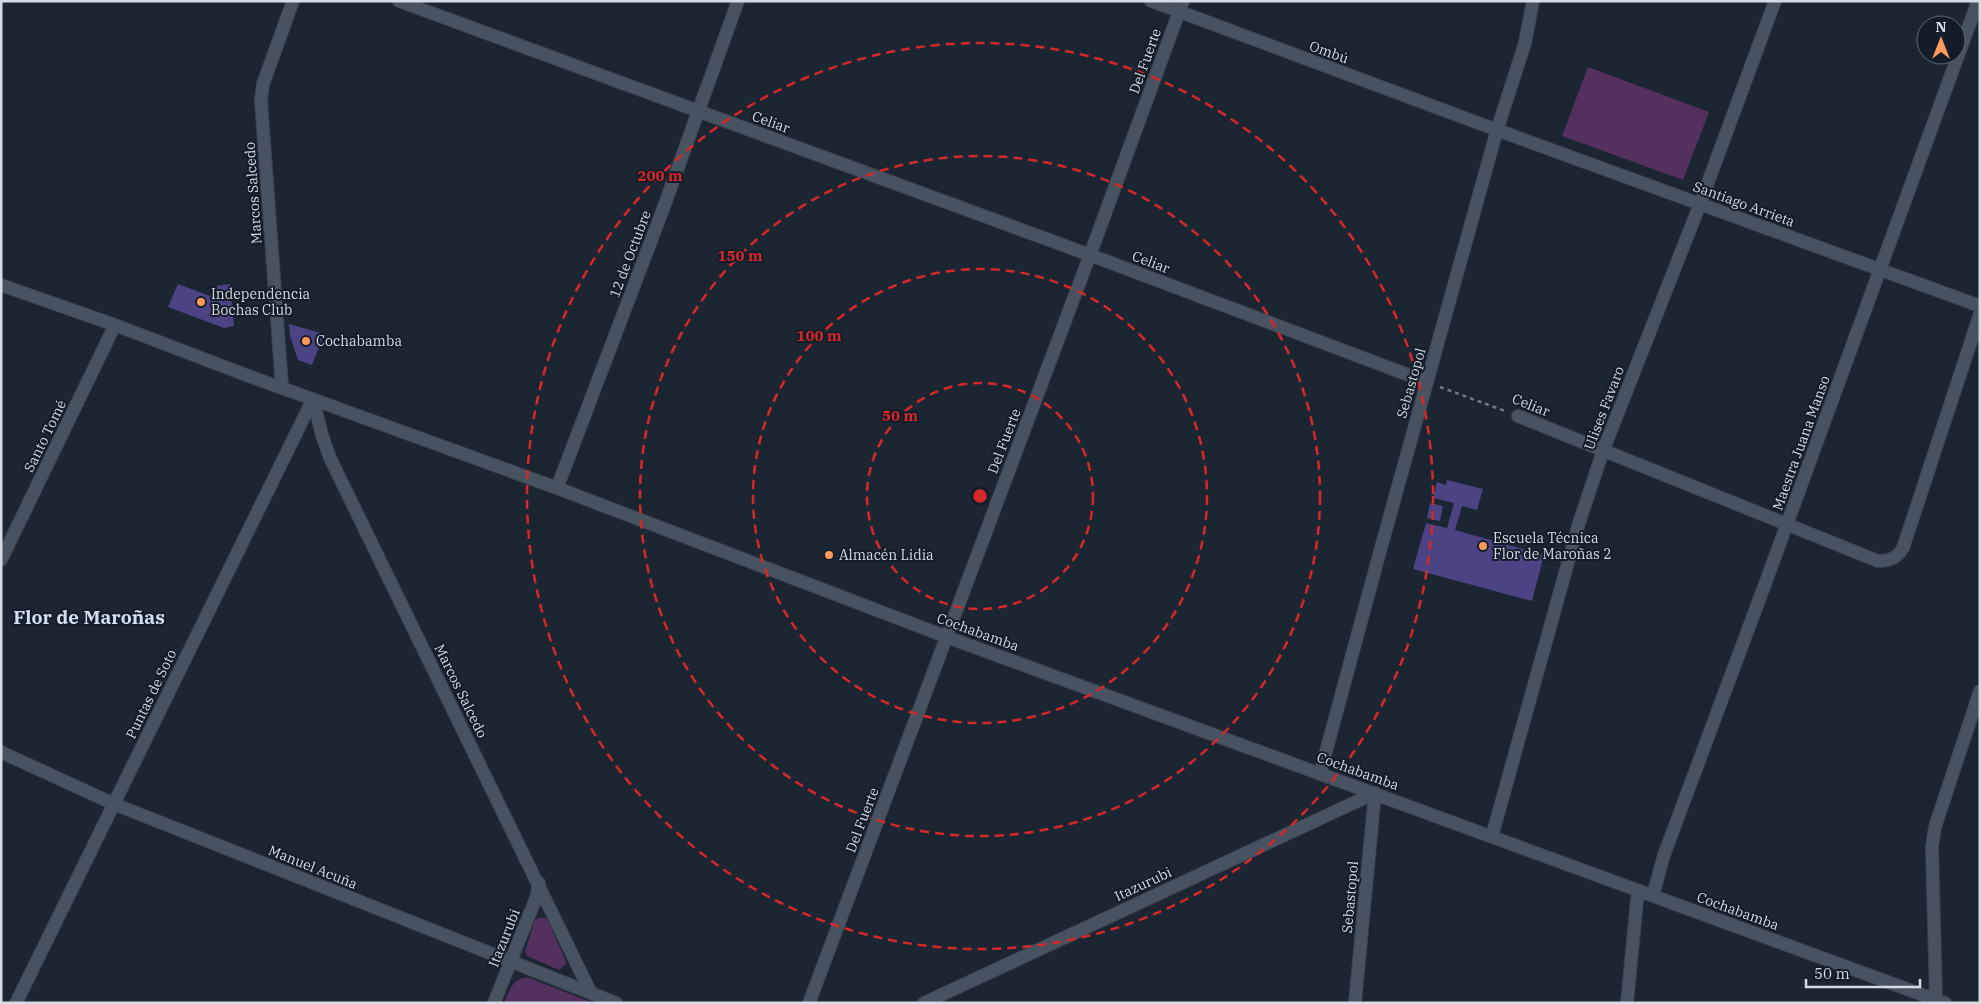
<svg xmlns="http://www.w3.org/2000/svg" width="1981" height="1004" font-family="'IBM Plex Serif',serif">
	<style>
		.green { fill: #53305d }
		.building { fill: #4b4384 }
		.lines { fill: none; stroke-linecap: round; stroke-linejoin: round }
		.minor-casing { stroke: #3c434f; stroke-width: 14 }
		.path { stroke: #727a85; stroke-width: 2.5; stroke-dasharray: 4 4; stroke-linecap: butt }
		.minor { stroke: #485361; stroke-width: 12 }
		.ring { fill: none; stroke: #d62828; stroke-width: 2.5; stroke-dasharray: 9 6 }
		.poi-dot { fill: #ff9b5a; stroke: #131c28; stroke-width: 2 }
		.labels { text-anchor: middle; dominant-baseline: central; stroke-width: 4; stroke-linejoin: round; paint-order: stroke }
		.street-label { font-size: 14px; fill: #d5dbe4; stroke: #131c28 }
		.poi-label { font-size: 14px; fill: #d5dbe4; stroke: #131c28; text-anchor: start }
		.district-label { font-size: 19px; font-weight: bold; fill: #d2dfef; stroke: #131c28 }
		.centre { fill: #d62828; stroke: #131c28; stroke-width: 2.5 }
		.ring-label { font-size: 15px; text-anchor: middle; font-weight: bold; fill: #d62828; stroke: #131c28; stroke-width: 4; stroke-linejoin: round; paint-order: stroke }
	</style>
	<rect width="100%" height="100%" fill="#1c2632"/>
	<path class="green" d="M1588 67 1709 112 1683 180 1562 136Z
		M541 917 547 919 565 959 566 964 559 970 527 956 525 951 535 920Z
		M526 977 532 979 593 1003H504C509 991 512 980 526 977Z"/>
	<path class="building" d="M178 284 210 296 217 286 230 284 234 326 224 328 168 307Z
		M289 324 324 334 312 365 298 360 290 336Z
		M1447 480 1483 489 1477 510 1462 506 1455 530 1544 555 1532 601 1413 569 1426 523 1447 528 1454 503 1433 498 1437 482 1446 485Z
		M1430 503 1443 506 1440 521 1427 518Z"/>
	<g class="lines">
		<defs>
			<path id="minor" d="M399 1 1090 255 1427 382
				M1151 1 1497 130 1980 306
				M1 285 115 325 246 375 557 488 947 637 1945 1003
				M282 387 261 101 263 84 293 1
				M313 399 322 435 330 458 591 993
				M1518 416 1878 561C1890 561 1897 558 1903 548L1980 314
				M557 488 662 212 738 1
				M1 560 115 325
				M1 752 114 804 616 1003
				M1320 774 1379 555 1497 130 1525 43 1533 1
				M1492 836 1579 523 1603 451 1700 204 1775 1
				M1653 895 1664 855 1768 576 1978 1
				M1936 999 1932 847 1935 827 1980 691
				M16 1003 313 399
				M494 1003 536 898 539 883
				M809 1003 1090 255 1183 1
				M924 1003 1375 793
				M1355 1003 1375 793
				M1627 1003 1638 890"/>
		</defs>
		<use href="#minor" class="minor-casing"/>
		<path class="path" d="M1440 387 1505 411"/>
		<use href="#minor" class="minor"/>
	</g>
	<g class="ring">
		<circle cx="980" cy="496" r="113"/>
		<circle cx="980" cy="496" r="227"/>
		<circle cx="980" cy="496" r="340"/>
		<circle cx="980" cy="496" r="453"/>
	</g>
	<g class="poi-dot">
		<circle cx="201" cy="302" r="5"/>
		<circle cx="306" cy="341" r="5"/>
		<circle cx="1483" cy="546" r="5"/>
		<circle cx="829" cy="555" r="5"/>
	</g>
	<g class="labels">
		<g class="street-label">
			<text transform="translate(1329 52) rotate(20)">Ombú</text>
			<text transform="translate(1145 61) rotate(-70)">Del Fuerte</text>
			<text transform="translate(771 122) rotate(20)">Celiar</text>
			<text transform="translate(253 193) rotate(-94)">Marcos Salcedo</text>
			<text transform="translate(1744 204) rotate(20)">Santiago Arrieta</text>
			<text transform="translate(630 254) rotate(-69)">12 de Octubre</text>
			<text transform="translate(1151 262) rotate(21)">Celiar</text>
			<text transform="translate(1411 383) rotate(-74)">Sebastopol</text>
			<text transform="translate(1531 405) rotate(22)">Celiar</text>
			<text transform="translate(1604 408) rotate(-69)">Ulises Favaro</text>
			<text transform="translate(45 436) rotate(-64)">Santo Tomé</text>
			<text transform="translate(1004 441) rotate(-69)">Del Fuerte</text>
			<text transform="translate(1801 443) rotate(-70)">Maestra Juana Manso</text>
			<text transform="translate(978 632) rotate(20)">Cochabamba</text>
			<text transform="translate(461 691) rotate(64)">Marcos Salcedo</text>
			<text transform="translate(151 694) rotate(-64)">Puntas de Soto</text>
			<text transform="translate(1358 771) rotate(20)">Cochabamba</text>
			<text transform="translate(862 820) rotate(-69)">Del Fuerte</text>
			<text transform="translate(313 867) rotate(22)">Manuel Acuña</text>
			<text transform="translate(1143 884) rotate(-25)">Itazurubi</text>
			<text transform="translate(1350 897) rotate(-85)">Sebastopol</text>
			<text transform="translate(1738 911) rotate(20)">Cochabamba</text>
			<text transform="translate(504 938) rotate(-68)">Itazurubi</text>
		</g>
		<g class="poi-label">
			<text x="211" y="294">Independencia<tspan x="211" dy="16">Bochas Club</tspan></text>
			<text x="316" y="341">Cochabamba</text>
			<text x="1493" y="538">Escuela Técnica<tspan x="1493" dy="16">Flor de Maroñas 2</tspan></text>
			<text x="839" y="555">Almacén Lidia</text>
		</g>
		<g class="district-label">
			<text x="89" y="617">Flor de Maroñas</text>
		</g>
	</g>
	<circle cx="980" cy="496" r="8" class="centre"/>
	<g class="ring-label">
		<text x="660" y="181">200 m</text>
		<text x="740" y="261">150 m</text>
		<text x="819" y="341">100 m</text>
		<text x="900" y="421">50 m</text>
	</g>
	<rect width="1981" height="1004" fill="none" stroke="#d5dbe4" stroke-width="5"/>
	<g transform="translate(1941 40)"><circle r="24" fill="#131c28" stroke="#616873"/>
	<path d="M0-4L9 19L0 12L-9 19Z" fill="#ff9b5a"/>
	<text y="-8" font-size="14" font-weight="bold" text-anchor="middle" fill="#d5dbe4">N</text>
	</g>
	<path d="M1806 979v8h114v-8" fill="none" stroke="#d5dbe4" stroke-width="2.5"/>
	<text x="1814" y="979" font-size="15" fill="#d5dbe4" stroke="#131c28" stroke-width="4" paint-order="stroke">50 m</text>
</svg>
